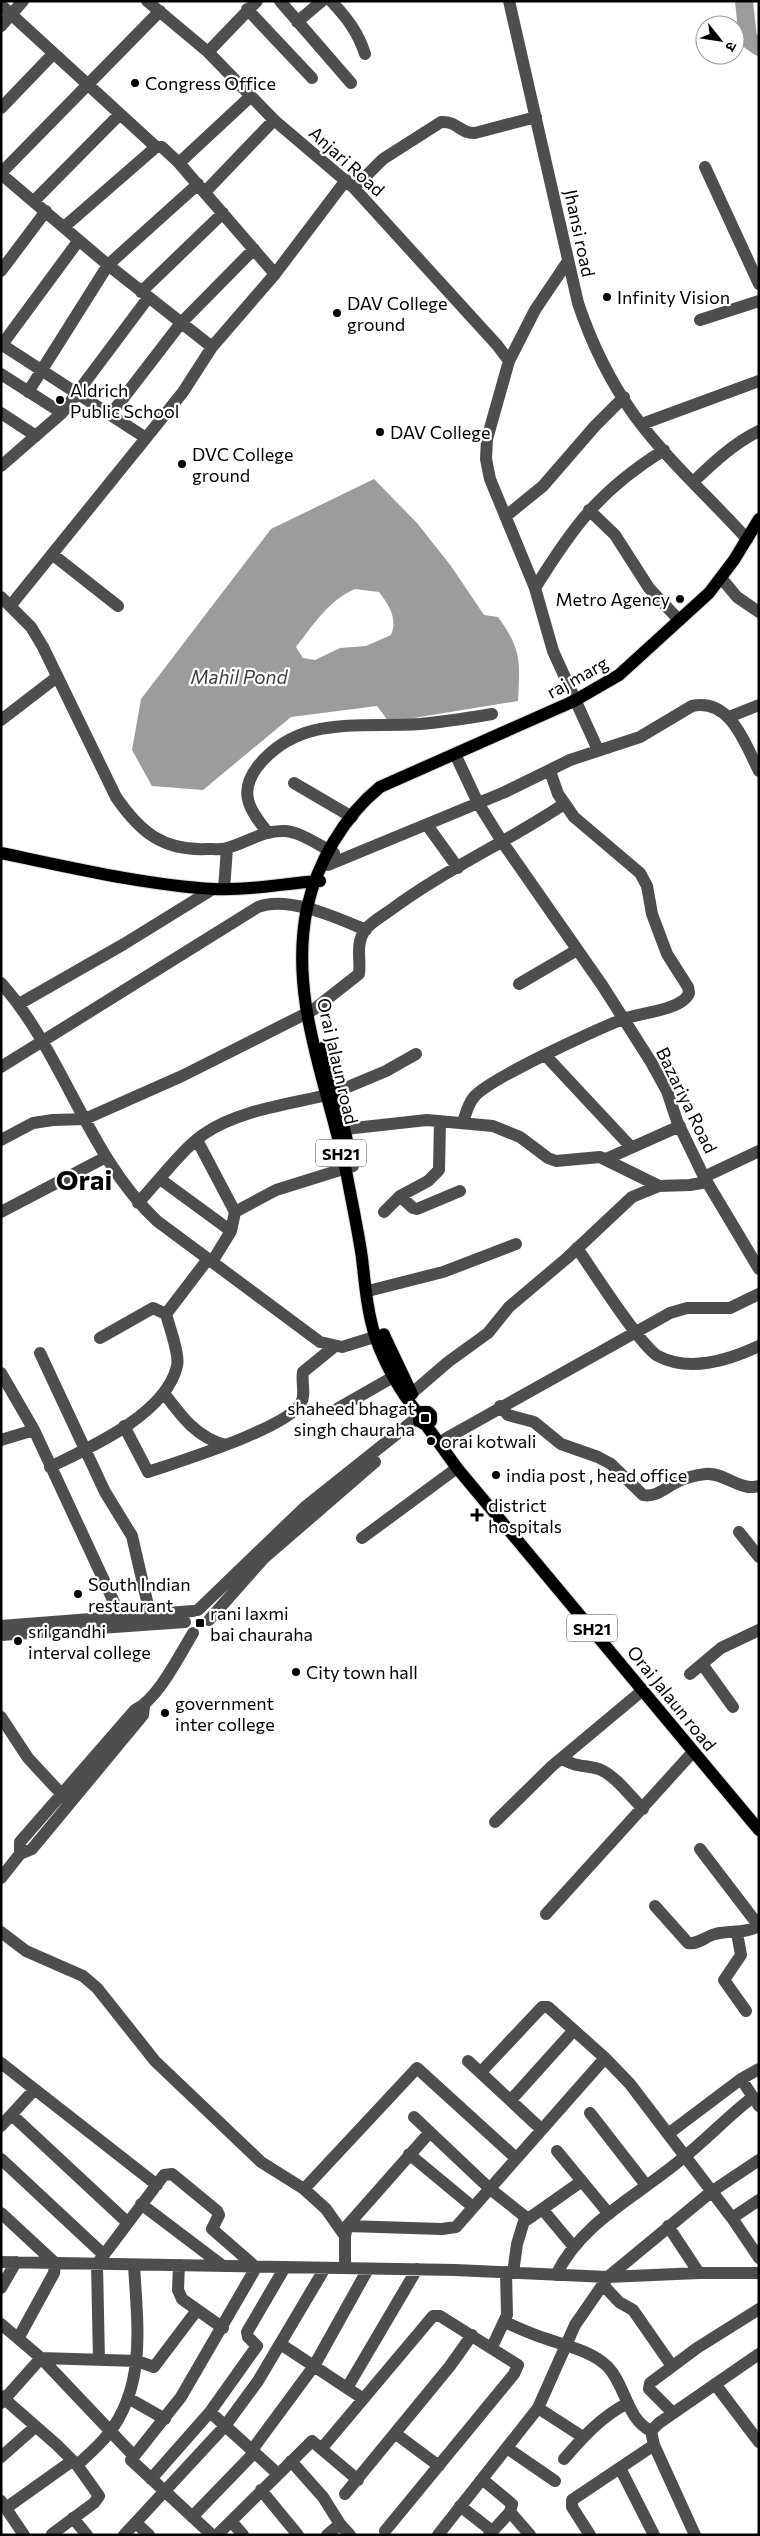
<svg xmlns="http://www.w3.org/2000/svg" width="760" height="2536" font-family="Commissioner,'Noto Sans Devanagari',sans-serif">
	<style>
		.water { fill: #9c9c9c; fill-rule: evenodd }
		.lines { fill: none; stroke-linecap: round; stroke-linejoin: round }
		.river { stroke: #9c9c9c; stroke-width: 18 }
		.major-casing { stroke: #dbdbdb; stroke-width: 14 }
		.minor { stroke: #4e4e4e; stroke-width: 12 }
		.major { stroke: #000; stroke-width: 12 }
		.poi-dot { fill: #000; stroke: #fff; stroke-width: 2 }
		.labels { text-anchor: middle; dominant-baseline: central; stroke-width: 4.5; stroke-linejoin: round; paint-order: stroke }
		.shield { fill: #fff; stroke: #4c4c4c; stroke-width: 1 }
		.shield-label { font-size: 16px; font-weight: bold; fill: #000 }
		.poi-label { font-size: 18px; fill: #000; stroke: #fff; text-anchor: start }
		.street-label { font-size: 18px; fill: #000; stroke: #fff }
		.water-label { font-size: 19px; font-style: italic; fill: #3d3d3d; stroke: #fff }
		.town-label { font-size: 28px; font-weight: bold; fill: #000; stroke: #fff }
	</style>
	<rect width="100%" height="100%" fill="#fff"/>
	<path class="water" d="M374 479 417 523 451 566 484 615 498 617C522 650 520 662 518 701L389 722 377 706 291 717 203 790 152 786 132 750 141 699 271 529ZM355 589 379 592C389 605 398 619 391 635L366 646 340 648 315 660 303 658 296 647C313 625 329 600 355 589Z"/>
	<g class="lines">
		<path class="river" d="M744 1 748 39 759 47"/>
		<defs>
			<path id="major" d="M1 853C69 867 145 885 214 889 250 891 285 883 320 881
				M324 1047 349 1149
				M384 1335 412 1394
				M419 1415 422 1412H428L431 1415V1421L426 1425 419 1421V1415C400 1391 385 1365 375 1336 367 1310 365 1284 362 1258 358 1230 352 1203 347 1176 329 1087 288 1000 307 908 317 863 344 816 380 787L574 701 619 675 709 593 734 560 759 519
				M426 1425 457 1468 759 1830"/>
		</defs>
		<use href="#major" class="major-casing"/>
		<path class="minor" d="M147 1 208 52 274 120 354 188 497 345 509 361
			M280 1 351 83
			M331 1C347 18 358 32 365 54
			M509 1 578 303C591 342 610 381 634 415 667 460 710 498 747 539
			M1 5 156 147
			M247 9 312 78
			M297 22 322 1
			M1 26 23 1
			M208 52 257 1
			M1 108 53 54
			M179 163 251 96
			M705 167 759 284
			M1 173 160 11
			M1 174 108 265 212 347
			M354 188 383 159 441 122C458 121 460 134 475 133L536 117
			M205 192 274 120
			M34 201 119 115
			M64 227 156 147H162L179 163 275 274
			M568 261 535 310 509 361 487 439 486 459 490 479 535 588 553 651 598 750
			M1 271 46 211
			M141 292 223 213
			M700 320 759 301
			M1 344 146 438
			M1 346 79 240
			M1 374 62 413
			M28 392 108 265 198 184
			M1 413 36 436
			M111 414 181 323 254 249
			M642 424 759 381
			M1 466 62 413 148 298
			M693 482C713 463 734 443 759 431
			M589 510 615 535 649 588 679 620
			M506 516 543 486 595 426 624 397
			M52 554 118 606
			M722 579 737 597 759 612
			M535 588C574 525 600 490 664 450
			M1 597 31 627 43 647 116 797C140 832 163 851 207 849 213 849 221 850 227 848 247 843 262 830 285 831 301 832 320 846 334 853
			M11 605 146 438 183 392 212 347 275 274 346 180
			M729 717 759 705
			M1 720 57 677
			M455 754 478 803 503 843 602 985 651 1062 667 1091 677 1121 704 1177 759 1269
			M294 783 352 817
			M427 825 458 868
			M268 833C250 810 237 793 258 766 300 714 361 728 420 724 444 722 468 718 492 714
			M328 865 505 792 570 760 640 737 692 706C731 698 745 744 759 771
			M224 889 227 848
			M1 983C64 1054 87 1155 157 1221L320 1342 342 1347 384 1334
			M519 984 577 950
			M19 1004 124 944 213 889
			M546 1056 631 1147
			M1 1067 258 907C288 895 337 918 366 930
			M336 1092 386 1071 416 1054
			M463 1122C466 1113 468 1104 474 1097 490 1078 596 1030 623 1019 639 1013 683 1010 689 993L688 987 667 954 652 914 647 886 640 873 574 817 558 794 550 771
			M336 1130 427 1120 493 1126 520 1137 548 1158 556 1161 600 1157 659 1186
			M1 1140 33 1123 53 1120 85 1119 182 1076 313 1010 359 974C361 959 355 944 365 930 371 922 384 915 392 909 446 869 509 841 564 804
			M197 1140 235 1212 231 1231 212 1262
			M606 1159 680 1126
			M704 1177 759 1151
			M160 1179 231 1231
			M400 1196 413 1208 417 1209 460 1191
			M138 1203C156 1184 183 1148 204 1134 236 1111 289 1104 327 1095
			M1 1212 106 1157
			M235 1212 276 1190 353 1166
			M384 1212 400 1196 428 1181 439 1170 440 1121
			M577 1248C591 1268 641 1347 658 1356 690 1373 729 1360 759 1346
			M372 1290 443 1272 516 1244
			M166 1314 208 1259
			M40 1353 105 1492 132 1536 150 1614
			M1 1373 34 1430 120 1615
			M164 1393C181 1416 197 1438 226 1445
			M412 1393 448 1362 488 1333 509 1307 567 1258 632 1197 659 1186 690 1185 707 1182
			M500 1406 508 1415 534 1422 561 1444 598 1457 611 1464 643 1495C657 1498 667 1486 679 1481 687 1477 697 1475 706 1474 724 1472 741 1492 759 1486
			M337 1409 393 1377
			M124 1426 148 1472C177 1462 288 1428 301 1403 306 1394 301 1382 303 1372L335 1346
			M445 1439 670 1313 687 1308H730L759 1294
			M1 1440 34 1430
			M50 1467C91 1447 166 1414 177 1366 180 1355 169 1326 166 1314L153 1308 100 1338
			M739 1532 759 1557
			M362 1538 457 1468
			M198 1610 305 1507 418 1417
			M209 1620 264 1558 375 1462
			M1 1626 193 1611
			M1 1635 185 1622
			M702 1664 733 1707
			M690 1674 721 1648 759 1630
			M1 1717 28 1758 66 1799
			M562 1758C573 1767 586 1765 599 1769 616 1776 630 1796 643 1809
			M495 1822 552 1766 643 1690
			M700 1849 759 1926
			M20 1854V1842L135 1710C158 1699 179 1656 193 1633
			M1 1878 20 1854 32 1849 143 1715 144 1706
			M655 1906 688 1943C698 1945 706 1936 715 1934 731 1930 743 1934 759 1926
			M546 1914 692 1753
			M1 1932 26 1951 83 1976 97 1988 155 2061 261 2162 304 2189 326 2209 345 2236
			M737 1933 741 1955 724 1980 746 2011
			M468 2061 541 2129
			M1 2063 157 2185
			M481 2072 542 2007H548L605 2058 630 2084 732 2218 759 2258
			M741 2079 759 2106
			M511 2100 574 2030
			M590 2113 646 2185
			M12 2115 128 2223
			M414 2117 489 2188 528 2219 582 2181
			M1 2126 34 2090
			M668 2134 741 2079 759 2069
			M557 2151 609 2214
			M409 2154 473 2207
			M1 2159 104 2255
			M304 2189 417 2068 516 2158
			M141 2204 223 2266
			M543 2210 573 2246
			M1 2213 55 2263 54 2273 19 2337
			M732 2218 759 2200
			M347 2226 442 2229 456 2227 605 2058
			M668 2226 699 2273
			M1 2262 455 2270 608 2277 699 2273H759
			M179 2265 178 2290 182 2299 223 2328
			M345 2268V2236L347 2226 430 2132
			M513 2273 517 2244 525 2218
			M556 2275C582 2221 640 2195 684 2157 708 2138 728 2116 753 2097
			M603 2285 619 2302 633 2310 672 2366
			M1 2288 16 2262
			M505 2322C518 2328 531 2334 544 2338 566 2346 590 2350 607 2366 626 2385 626 2419 651 2431
			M1 2324 41 2358 133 2455
			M282 2345 362 2398
			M492 2347 507 2315 506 2272
			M99 2360 97 2264 164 2175 172 2174 217 2211 219 2215 212 2229 250 2262 254 2266V2271L181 2397 131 2460 212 2535
			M715 2384 759 2442
			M347 2388 417 2269
			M1 2396 57 2445 77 2465 99 2496 94 2503 52 2534
			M128 2398 165 2419
			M1 2403 41 2358 137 2361 154 2367 197 2310
			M538 2408 583 2437
			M210 2412 278 2474
			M673 2413 649 2389 650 2383 697 2348 759 2309
			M396 2434 439 2466
			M322 2448 433 2316H440L518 2365 514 2374 385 2531
			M507 2448 555 2481
			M252 2450 314 2366 368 2269
			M1 2457 35 2427
			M564 2459C583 2437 602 2416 628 2403
			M291 2461 323 2497 340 2524 350 2535
			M77 2465C88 2455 100 2445 109 2433 147 2384 137 2322 134 2265
			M620 2468 654 2535
			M151 2479 210 2412 257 2346 248 2337 247 2332 285 2267
			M482 2479 512 2504 510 2512 489 2535
			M261 2490 298 2535
			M345 2494 450 2366 472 2335
			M1 2501 24 2535
			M460 2506 492 2531
			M6 2508 72 2461
			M510 2512 530 2535
			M192 2517 255 2452
			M73 2518 87 2535
			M231 2521 243 2535
			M136 2523 149 2535
			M124 2535 225 2426 258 2381 325 2268
			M217 2535 312 2441 358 2480
			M327 2535 340 2524
			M438 2535 538 2408 575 2325 608 2277 711 2192 759 2160
			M590 2535 572 2507V2500L654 2445
			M695 2535 654 2445 651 2431 659 2423 759 2354"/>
		<use href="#major" class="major"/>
	</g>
	<g class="poi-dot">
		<circle cx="135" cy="83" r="5"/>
		<circle cx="607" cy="297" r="5"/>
		<circle cx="337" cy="313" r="5"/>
		<circle cx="60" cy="400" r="5"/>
		<circle cx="380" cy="432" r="5"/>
		<circle cx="182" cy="464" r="5"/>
		<circle cx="680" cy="599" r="5"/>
		<rect x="420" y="1413" width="10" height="10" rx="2.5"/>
		<circle cx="431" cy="1441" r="5"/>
		<circle cx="496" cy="1475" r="5"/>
		<path d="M474.5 1507.5h5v5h5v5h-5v5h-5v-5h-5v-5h5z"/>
		<circle cx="78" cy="1594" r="5"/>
		<rect x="195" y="1618" width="10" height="10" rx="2.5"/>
		<circle cx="18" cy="1641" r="5"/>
		<circle cx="296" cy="1672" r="5"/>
		<circle cx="165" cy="1713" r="5"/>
	</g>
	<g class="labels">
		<g class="shield">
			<rect x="316" y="1139.5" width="50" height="27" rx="4"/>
			<rect x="567" y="1614.5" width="50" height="27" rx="4"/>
		</g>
		<g class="shield-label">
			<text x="341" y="1153">SH21</text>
			<text x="592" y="1628">SH21</text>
		</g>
		<g class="poi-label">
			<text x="145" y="83">Congress Office</text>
			<text x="617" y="297">Infinity Vision</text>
			<text x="347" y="303">DAV College<tspan x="347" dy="21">ground</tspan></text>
			<text x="70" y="390">Aldrich<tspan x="70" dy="21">Public School</tspan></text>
			<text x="390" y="432">DAV College</text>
			<text x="192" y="454">DVC College<tspan x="192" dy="21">ground</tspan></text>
			<text x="670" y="599" text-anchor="end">Metro Agency</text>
			<text x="415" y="1408" text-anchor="end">shaheed bhagat<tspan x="415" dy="21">singh chauraha</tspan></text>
			<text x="441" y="1441">orai kotwali</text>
			<text x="506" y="1475">india post , head office</text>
			<text x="488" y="1505">district<tspan x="488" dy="21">hospitals</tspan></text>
			<text x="88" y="1584">South Indian<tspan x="88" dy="21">restaurant</tspan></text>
			<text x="210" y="1613">rani laxmi<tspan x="210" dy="21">bai chauraha</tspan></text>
			<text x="28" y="1631">sri gandhi<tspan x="28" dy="21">interval college</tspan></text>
			<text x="306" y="1672">City town hall</text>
			<text x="175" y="1703">government<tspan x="175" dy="21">inter college</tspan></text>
		</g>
		<g class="street-label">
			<text transform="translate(347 161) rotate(42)">Anjari Road</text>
			<text transform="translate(580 233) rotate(78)">Jhansi road</text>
			<text transform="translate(577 677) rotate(-29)">raj marg</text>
			<text transform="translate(338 1061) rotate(77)">Orai Jalaun road</text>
			<text transform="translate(687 1100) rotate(64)">Bazariya Road</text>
			<text transform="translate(672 1698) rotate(51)">Orai Jalaun road</text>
		</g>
		<g class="water-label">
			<text x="239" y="676">Mahil Pond</text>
		</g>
		<g class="town-label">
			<text x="84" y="1179">Orai</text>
		</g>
	</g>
	<rect width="760" height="2536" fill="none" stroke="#000000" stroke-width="5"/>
	<g transform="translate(720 40) rotate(120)"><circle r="24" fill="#ffffff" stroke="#999999"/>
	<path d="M0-4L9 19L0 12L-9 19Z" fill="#000000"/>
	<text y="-8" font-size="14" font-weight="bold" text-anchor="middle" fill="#000000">उ</text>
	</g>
</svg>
